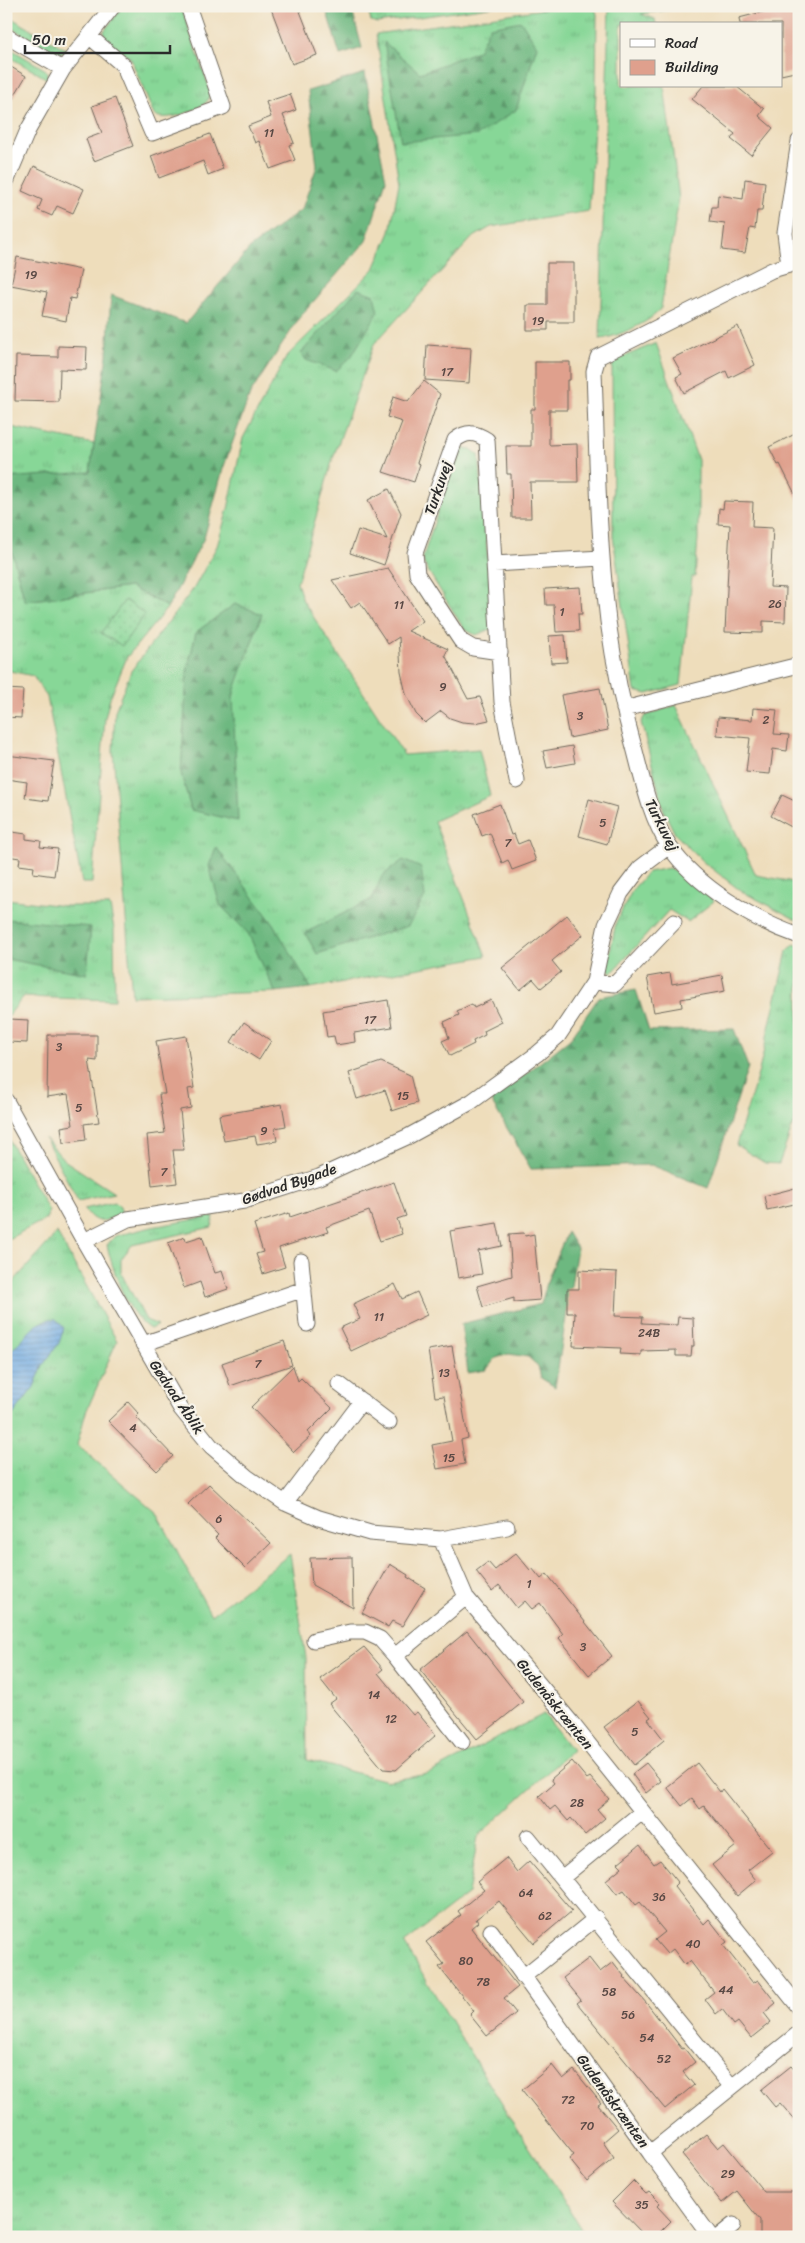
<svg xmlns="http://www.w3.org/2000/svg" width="805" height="2243" font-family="Sriracha,sans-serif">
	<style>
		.grass { fill: url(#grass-tufts); stroke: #598161 }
		.forest { fill: url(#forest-firs); stroke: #4c7256 }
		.park { fill: url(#park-dots); stroke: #598161 }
		.water { fill: url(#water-rules); stroke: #4f6c87 }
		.building { fill: #dfa08d }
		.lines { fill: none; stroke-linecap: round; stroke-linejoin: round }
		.street-casing { stroke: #6f695d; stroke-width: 17 }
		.street { stroke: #fff; stroke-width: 15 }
		.labels { text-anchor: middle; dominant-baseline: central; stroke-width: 4.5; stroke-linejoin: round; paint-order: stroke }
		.number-label { font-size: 12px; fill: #584844 }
		.street-label { font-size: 15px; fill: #2b2b2b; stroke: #f7f3e8 }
	</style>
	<defs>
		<pattern id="grass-tufts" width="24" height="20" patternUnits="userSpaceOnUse" patternTransform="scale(1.25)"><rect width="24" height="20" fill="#87d797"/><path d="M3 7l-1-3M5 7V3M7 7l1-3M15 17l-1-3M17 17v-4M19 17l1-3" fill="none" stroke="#75b982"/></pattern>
		<pattern id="forest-firs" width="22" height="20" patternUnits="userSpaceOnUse" patternTransform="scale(1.25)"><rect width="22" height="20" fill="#6db880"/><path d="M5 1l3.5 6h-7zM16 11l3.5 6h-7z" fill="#5a9669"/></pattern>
		<pattern id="park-dots" width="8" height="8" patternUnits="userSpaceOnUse" patternTransform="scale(1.25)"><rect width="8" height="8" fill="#87d797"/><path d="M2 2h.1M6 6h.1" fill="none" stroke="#75b982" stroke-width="1.8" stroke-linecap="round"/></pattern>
		<pattern id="water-rules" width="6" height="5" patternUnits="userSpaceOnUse" patternTransform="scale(1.25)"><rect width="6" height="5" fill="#73ace3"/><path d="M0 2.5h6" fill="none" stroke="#5f8cb8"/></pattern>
	</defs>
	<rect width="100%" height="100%" fill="#f7f3e8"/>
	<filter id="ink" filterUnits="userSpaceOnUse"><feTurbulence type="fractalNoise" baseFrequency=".02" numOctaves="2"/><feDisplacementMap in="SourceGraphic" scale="10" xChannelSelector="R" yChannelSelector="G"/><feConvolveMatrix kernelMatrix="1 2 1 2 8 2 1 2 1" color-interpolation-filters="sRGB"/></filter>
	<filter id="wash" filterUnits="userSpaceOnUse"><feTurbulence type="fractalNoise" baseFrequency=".0096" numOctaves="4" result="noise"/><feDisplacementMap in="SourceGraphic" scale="20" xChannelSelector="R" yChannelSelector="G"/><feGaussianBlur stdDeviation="1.12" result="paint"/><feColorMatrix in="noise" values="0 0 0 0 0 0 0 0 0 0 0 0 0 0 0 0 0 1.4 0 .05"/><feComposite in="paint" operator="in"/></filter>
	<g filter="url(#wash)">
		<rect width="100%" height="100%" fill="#edb"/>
		<path class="grass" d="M123 6H181L210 90C209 96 209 101 204 104 194 112 165 122 154 115L131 59 105 39 104 31Z
			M367 6H496L377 23 371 21Z
			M563 6H594L597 14 596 92 589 211 491 227 472 238 374 344 333 458 297 583 303 601 404 755 479 749 490 796 434 821 486 956 311 988 251 925 275 992 132 996 113 751 115 711 131 671 194 588 217 546 228 509 243 438 287 356 374 269 390 232 399 183 376 34Z
			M609 6H695L641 14 655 19 656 24H621V86H664L679 198 661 308C652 322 617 337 600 339Z
			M6 15 69 51 58 54 6 25Z
			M6 46 46 70 49 80 6 55Z
			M799 189V248C788 238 797 204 799 189Z
			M656 343 698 460V538L695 577H692L681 685 647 694 635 691 613 536 612 368 614 361Z
			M6 426 94 444 90 473 6 478Z
			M462 448 471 449 479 455 493 621 491 629 476 635 464 629 424 564 423 557 455 459Z
			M6 530 25 601 130 587 168 607 127 657 110 698 105 718 92 883H82L47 697 33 676 6 670Z
			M676 705 756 875 799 883V921L741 891 702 861 675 834 664 811 641 722 645 716Z
			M669 868 684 876 714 901 688 922 669 910 612 973 607 968 616 922 633 889 648 872Z
			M6 899 64 906H110L114 929 115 1000 23 997 6 1019Z
			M795 944 799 946V1108L779 1164 765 1163 736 1145 759 1071 787 951Z
			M6 1135 49 1211 46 1219 6 1240Z
			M45 1138 64 1160 114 1193 78 1201Z
			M115 1202 120 1207 122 1214C104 1221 97 1227 84 1209Z
			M214 1216 212 1227 132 1245 121 1259V1273L146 1320 158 1325 150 1329C127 1315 113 1271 107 1245L115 1236 152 1227Z
			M57 1233 117 1341 86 1412 77 1445 157 1513 211 1615 290 1554 306 1658 307 1760 387 1781 428 1774 544 1714 572 1750 478 1836 468 1894 404 1943 480 2069 586 2237H6V1290Z"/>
		<path class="forest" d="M325 6H351L362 48 340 55Z
			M521 21 537 46 516 110 478 135 401 142 384 42 420 73 478 51 490 27Z
			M365 73 386 180 366 241 300 317 250 394 223 469 204 538 168 607 130 587 25 601 6 530V478L90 472 107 355 111 295 186 323 251 247 302 209 317 166 308 91Z
			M358 289 374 295 378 312 351 357 336 371 306 360 301 353Z
			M235 604 262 614 233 695 238 821 191 810 181 773 187 672 196 632Z
			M216 847 272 922 311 988 275 992 248 933 220 905 209 866Z
			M403 860 421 868 425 897 408 926 317 954 305 933 372 899 382 876Z
			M6 919 91 927 87 974 6 959Z
			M636 990 649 1031 734 1029 748 1067 708 1188 651 1165 531 1169 491 1101 570 1039 599 997Z
			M567 1232 577 1248 555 1387 541 1378 538 1366 528 1357 509 1354 496 1358 486 1370 468 1373 461 1324 541 1304 549 1276Z"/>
		<path class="park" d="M125 600 145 614 122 646 101 633Z"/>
		<path class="water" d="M50 1319H56L64 1328 59 1343 43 1365 34 1387 6 1424V1356L36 1325Z"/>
		<g id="blocks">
			<path class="building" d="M270 6H298L317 55 292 64Z
				M786 6H796L799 17V71L781 75V24H740L739 18Z
				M6 64 26 76 6 110Z
				M703 86H736L764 109 759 116 773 128 751 155 731 139 735 134 692 99Z
				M290 94 296 110 283 115 294 143 289 145 295 160 270 169 259 141 255 143 248 126 271 117 266 102Z
				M115 98 133 146 94 161 86 139 102 133 92 106Z
				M210 134 223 169 208 175 203 161 159 178 151 156Z
				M34 166 84 189 73 213 57 206 52 216 38 210 42 200 22 191Z
				M745 179 765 182 762 211H757L755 229 750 228 745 253 722 250 725 224 710 222 712 207H717L718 195 743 199Z
				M17 257 81 270 75 299 70 298 66 321 42 316 47 292 11 285Z
				M547 263H574V322H548V330H527V305H547Z
				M738 326 755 365 729 378 726 371 684 393 676 377 682 374 673 358Z
				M427 345 471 348 469 383 425 380Z
				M58 346 87 347 86 370 60 369 59 402 15 401 16 356 58 357Z
				M535 362H570V380H567V410H549V445L577 444 578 482H530L531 518H512L511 474H507L506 446H531V409H535Z
				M424 381 440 394 417 463 420 464 414 482 383 472 402 422 387 417 393 397 408 402Z
				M799 432V502L780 464 778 465 769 447Z
				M389 489 401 513 384 565 350 553 358 530 387 539 368 500Z
				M724 501 753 502 752 527 773 528 770 587 786 588 785 622 763 621V633L725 632 730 525 718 524 719 508 723 509Z
				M388 568 423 621 408 631 448 649 445 655 468 699 480 697 489 720 475 723 462 722 450 718 441 711 425 723 416 714 406 694 401 672 399 637 388 644 360 602 351 608 332 580Z
				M580 587 582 614H578L579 631 556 632 554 605H546L545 589Z
				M565 635 567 662 551 663 549 636Z
				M600 688 608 730 569 738 561 695Z
				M6 689 23 690 21 718 6 717Z
				M753 708 777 710 774 734 789 735 787 751 773 749 770 774 746 772 750 738 717 735 718 717 752 720Z
				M572 746 575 763 547 768 543 751Z
				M6 755 54 761 48 801 25 798 27 782 6 779Z
				M782 795 799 803V831L771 816Z
				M589 799 617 807 607 844 579 836Z
				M500 804 511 835 514 834 518 844 528 840 536 861 512 870 508 860 502 863 490 833 482 836 474 814Z
				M6 831 26 834V839L41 841 40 847 58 849 54 876 33 873 34 867 19 865 20 858 6 856Z
				M567 915 583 935 552 961 561 972 541 988 533 979 520 990 502 968Z
				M670 973 672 984 722 975 725 991 681 999 682 1007 654 1012 647 977Z
				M388 1000 392 1027 354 1033 355 1042 336 1045 334 1036 327 1037 323 1011Z
				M491 1000 502 1022 484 1031 485 1035 473 1041 474 1044 450 1056 442 1041 449 1038 444 1022 459 1015 457 1011 472 1004 474 1008Z
				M10 1019 28 1020 27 1043 9 1042Z
				M244 1022 271 1041 259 1060 231 1042Z
				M48 1035H97V1061L89 1060 99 1122 84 1124 86 1140 63 1143 61 1127 73 1125 68 1094 47 1097Z
				M186 1036 194 1088 188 1089 191 1108 180 1110 184 1150H173L177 1183 152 1186 147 1135 165 1133 159 1094H165L156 1041Z
				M381 1062 410 1075 417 1103 392 1111 385 1090 357 1099 349 1073Z
				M282 1104 286 1126 275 1128 277 1141 257 1144 255 1136 224 1141 219 1115Z
				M394 1182 406 1216 397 1219 402 1234 380 1241 369 1211 326 1227 328 1232 279 1248 285 1267 263 1274 256 1254 263 1252 254 1224 289 1213 290 1217Z
				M799 1187V1203L767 1210 764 1196Z
				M497 1223 502 1246 478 1251 482 1274 458 1278 450 1231Z
				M524 1233 525 1236 534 1234 540 1300 514 1302V1298L483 1307 477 1286 512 1276 509 1234Z
				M202 1236 215 1273 222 1271 228 1289 205 1297 200 1282 184 1288 168 1243 185 1237 186 1241Z
				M579 1270 617 1272 615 1316 643 1317 642 1323 677 1325 678 1317 693 1318 694 1346H692L691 1356H676V1350L641 1351V1355L620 1354 621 1348 573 1346 575 1313H567V1289H579Z
				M395 1284 402 1299 417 1292 427 1315 351 1351 340 1328 360 1319 353 1304Z
				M284 1341 292 1365 230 1386 222 1363Z
				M452 1346 468 1438 461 1440 465 1464 437 1469 432 1445 452 1441 444 1396 435 1397 428 1350Z
				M293 1366 298 1381 301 1378 332 1408 308 1432 311 1436 294 1452 251 1407Z
				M128 1402 139 1414 136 1417 173 1456 157 1471 108 1421Z
				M209 1484 271 1543 245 1568 215 1538 218 1535 188 1504Z
				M516 1553 530 1570 532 1568 541 1579 547 1574 612 1656 589 1675 559 1638 563 1634 540 1603 532 1609 525 1601 517 1608 499 1585 492 1591 476 1571 488 1562 495 1570Z
				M352 1557 353 1608 312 1585 310 1558Z
				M390 1564 408 1575 407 1577 425 1588 402 1626 392 1621 388 1627 362 1613Z
				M467 1631 523 1702 477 1739 420 1670Z
				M364 1647 383 1669 378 1673 400 1700 413 1715 417 1712 436 1735 396 1770 383 1769 329 1704 336 1699 320 1679Z
				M638 1701 651 1717 648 1719 664 1740 634 1765 604 1727Z
				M572 1761 587 1779 590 1777 609 1799 597 1809 605 1818 585 1835 571 1818 568 1821 555 1806 550 1810 539 1796 554 1783 551 1779Z
				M646 1763 661 1781 646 1793 632 1774Z
				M697 1763 720 1792 722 1789 772 1851 748 1870 756 1880 737 1896 712 1865 736 1846 704 1806 700 1809 692 1798 682 1806 667 1787Z
				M640 1845 654 1864 660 1860 678 1882 674 1886 704 1924 709 1919 727 1942 723 1945 753 1983 758 1980 776 2003 764 2013 771 2022 751 2038 738 2022 734 2025 722 2009 716 2014 705 1999 714 1992 690 1961 685 1965 673 1949 667 1954 655 1940 665 1932 640 1902 636 1905 624 1890 617 1894 606 1880 622 1867 618 1863Z
				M506 1858 517 1872 529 1861 572 1911 534 1943 499 1901 476 1919 478 1922 471 1928 518 1987 504 1998 516 2013 487 2036 470 2015 474 2011 439 1967 444 1964 426 1942 461 1915 458 1911 484 1890 477 1882Z
				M589 1958 600 1972 613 1962 624 1976 623 1977 648 2005 682 2049 684 2048 695 2062 683 2072 694 2085 665 2109 577 2003 581 2000 563 1978Z
				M552 2065 563 2079 574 2070 601 2103 598 2105 618 2129 603 2142 614 2158 587 2181 569 2159 574 2155 522 2090Z
				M791 2066 799 2075V2125L780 2103 775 2107 761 2090Z
				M706 2134 718 2148 724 2143 764 2192H795V2214H799V2237H760V2220L737 2191 722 2203 682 2154Z
				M633 2181 646 2194 649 2192 660 2203 657 2206 671 2221 655 2237H646L612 2202Z"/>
		</g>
	</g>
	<g filter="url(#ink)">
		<use href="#blocks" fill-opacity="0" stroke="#6f695d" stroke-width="1"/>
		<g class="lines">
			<defs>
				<path id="street" d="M6 36 63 69
					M89 36 123 65 152 133 223 107 188 6
					M6 182 28 130 63 69 113 6
					M799 262 772 270 598 357 594 371C597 454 598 538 608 621 614 665 623 708 635 751 643 782 651 819 669 846 697 887 753 920 799 936
					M789 265 785 233 799 141
					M494 564 602 558
					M500 652 473 648 461 641 417 574 415 553 455 440C467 431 475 432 487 440L502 702 517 781
					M624 709 799 665
					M594 982 615 984 674 922
					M6 1101 84 1241 128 1219 244 1201 319 1177 409 1136 471 1102 537 1054 558 1036 594 982 606 925 621 893 640 868 669 846
					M84 1241 181 1409 211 1446 247 1477 285 1503 319 1518 370 1533 441 1539 507 1527
					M301 1261 307 1324
					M143 1344 304 1289
					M339 1384 389 1422
					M285 1503 362 1401
					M441 1539 466 1597 570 1721 799 2007
					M314 1640 350 1632H365L380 1639 395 1656 462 1742
					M395 1656 466 1597
					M528 1837 732 2087
					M563 1877 642 1812
					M491 1931 650 2153
					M523 1977 596 1918
					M711 2237 650 2153 799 2033
					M718 2237 733 2225"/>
			</defs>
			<use href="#street" class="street-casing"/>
			<use href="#street" class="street"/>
		</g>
	</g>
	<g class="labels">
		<g class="number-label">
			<text x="269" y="133">11</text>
			<text x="31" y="275">19</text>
			<text x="538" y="321">19</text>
			<text x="447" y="372">17</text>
			<text x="775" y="604">26</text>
			<text x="399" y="605">11</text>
			<text x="562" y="612">1</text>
			<text x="443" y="687">9</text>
			<text x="580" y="716">3</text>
			<text x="766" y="720">2</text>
			<text x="603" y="823">5</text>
			<text x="508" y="843">7</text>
			<text x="370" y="1020">17</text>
			<text x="59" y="1047">3</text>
			<text x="403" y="1096">15</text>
			<text x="79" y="1108">5</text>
			<text x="264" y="1131">9</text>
			<text x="164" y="1172">7</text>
			<text x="379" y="1317">11</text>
			<text x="649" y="1333">24B</text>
			<text x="258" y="1364">7</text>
			<text x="444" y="1373">13</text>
			<text x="133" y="1428">4</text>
			<text x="449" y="1458">15</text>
			<text x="219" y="1519">6</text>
			<text x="529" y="1584">1</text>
			<text x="583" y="1647">3</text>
			<text x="374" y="1695">14</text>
			<text x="391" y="1719">12</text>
			<text x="635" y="1732">5</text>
			<text x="577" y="1803">28</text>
			<text x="526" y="1893">64</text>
			<text x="659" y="1897">36</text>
			<text x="545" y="1916">62</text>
			<text x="693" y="1944">40</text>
			<text x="466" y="1961">80</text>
			<text x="483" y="1982">78</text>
			<text x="726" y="1990">44</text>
			<text x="609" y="1992">58</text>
			<text x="628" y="2015">56</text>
			<text x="647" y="2038">54</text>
			<text x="664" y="2059">52</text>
			<text x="568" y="2100">72</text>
			<text x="587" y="2126">70</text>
			<text x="728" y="2174">29</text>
			<text x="642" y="2205">35</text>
		</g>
		<g class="street-label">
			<text transform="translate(438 488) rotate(-71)">Turkuvej</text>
			<text transform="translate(662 825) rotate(63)">Turkuvej</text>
			<text transform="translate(289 1184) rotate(-19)">Gødvad Bygade</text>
			<text transform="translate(177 1397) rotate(56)">Gødvad Åblik</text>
			<text transform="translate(555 1704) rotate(51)">Gudenåskrænten</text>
			<text transform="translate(613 2101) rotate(54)">Gudenåskrænten</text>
		</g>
	</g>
	<rect width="805" height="2243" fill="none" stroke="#f7f3e8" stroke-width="25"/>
	<rect x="620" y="22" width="162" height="65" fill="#f7f3e8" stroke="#a5a39c"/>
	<rect x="630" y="39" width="25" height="8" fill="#ffffff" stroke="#a5a39c"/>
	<text x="665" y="48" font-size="15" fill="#2b2b2b">Road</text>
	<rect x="630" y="60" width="25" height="15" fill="#dfa08d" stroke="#a5a39c"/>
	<text x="665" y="72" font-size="15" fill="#2b2b2b">Building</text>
	<path d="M25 45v8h145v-8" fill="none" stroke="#2b2b2b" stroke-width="2.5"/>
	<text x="32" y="45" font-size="15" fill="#2b2b2b" stroke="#f7f3e8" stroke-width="4" paint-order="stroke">50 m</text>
</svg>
